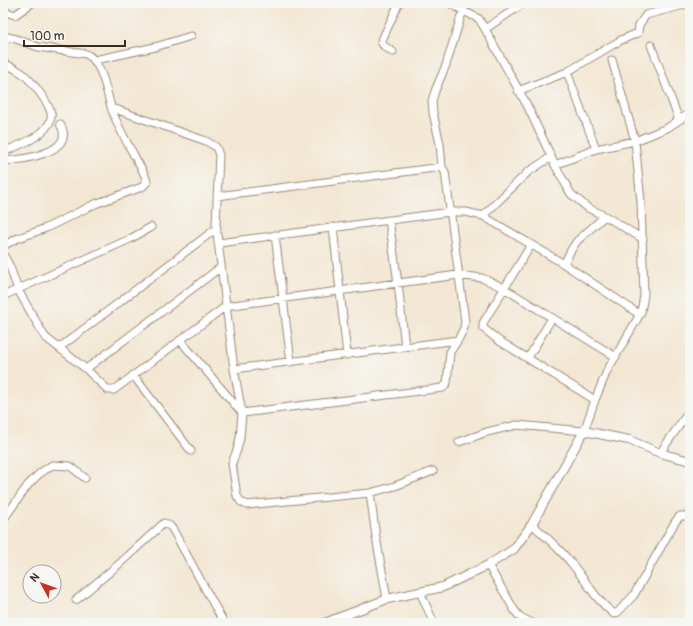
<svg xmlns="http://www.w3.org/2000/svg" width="693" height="626" font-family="Pangolin,sans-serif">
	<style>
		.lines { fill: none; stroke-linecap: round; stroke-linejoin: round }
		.minor-casing { stroke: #978878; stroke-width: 9 }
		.tertiary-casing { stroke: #978878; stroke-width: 10 }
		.minor { stroke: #fff; stroke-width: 7 }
		.tertiary { stroke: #fff; stroke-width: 8 }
	</style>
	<rect width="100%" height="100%" fill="#f6f6f2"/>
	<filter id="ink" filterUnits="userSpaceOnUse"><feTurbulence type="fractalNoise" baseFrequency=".025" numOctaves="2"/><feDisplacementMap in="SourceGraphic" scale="8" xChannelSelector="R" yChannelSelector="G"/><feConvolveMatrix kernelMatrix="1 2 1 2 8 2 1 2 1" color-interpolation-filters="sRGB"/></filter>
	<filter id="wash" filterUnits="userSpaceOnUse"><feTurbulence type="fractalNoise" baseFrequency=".012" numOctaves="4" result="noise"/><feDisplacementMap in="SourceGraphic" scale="16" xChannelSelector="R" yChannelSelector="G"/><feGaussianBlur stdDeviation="0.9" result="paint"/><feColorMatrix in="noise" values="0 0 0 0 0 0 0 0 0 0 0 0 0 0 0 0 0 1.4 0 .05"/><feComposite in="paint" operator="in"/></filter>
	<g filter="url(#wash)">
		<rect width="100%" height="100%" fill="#f3e7d3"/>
	</g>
	<g filter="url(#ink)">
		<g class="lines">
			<defs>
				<path id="minor" d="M449 3 479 19 485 29 528 107 555 165 571 194 588 208 605 216 643 239
					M3 11 15 15 32 3
					M485 29 524 3
					M3 36 16 39 38 47 86 54C103 61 107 97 113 113 119 128 127 143 135 157 139 165 145 173 147 182L142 187 95 204 46 228 16 239 3 246
					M651 45 679 120
					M393 52 384 46 381 42 399 3
					M95 60 155 47 191 36
					M3 63C10 66 16 69 22 73 31 80 49 103 51 113 52 116 50 123 48 125 40 138 17 146 3 152
					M567 72 596 149
					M518 91 567 72 621 40 638 33 639 25 646 15 684 5
					M112 108 206 141 216 147 219 155 216 225 234 369 242 413 240 438 237 450 232 463 237 496 241 502 247 505 370 493 395 486 433 471
					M3 161C21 160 78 153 60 124
					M555 165 596 149 635 141 667 128 690 113
					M442 167 440 144 433 113 432 101 435 91 446 65 463 10 467 3
					M483 216 528 172 551 157
					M389 220 398 283 405 347
					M333 227 347 355
					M275 235 291 362
					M219 243 450 212H466L483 216 564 264 639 314
					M531 245 483 323V328L498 340 595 400
					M3 254 10 267 18 290 45 337 86 369 108 390H114L226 306 458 275 482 278 502 287 616 357
					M564 264 571 250 577 241 605 216
					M3 296 130 239 151 227
					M180 340 242 413 443 388 447 383 450 352 458 340 464 328 465 321 445 172 442 167 217 196
					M59 348 217 228
					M528 358 552 318
					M86 369 221 267
					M234 369 458 340
					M133 375 191 451
					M459 442 487 432 517 425 584 431 595 400 607 371 635 323 641 312 644 295 641 202 635 141 612 60
					M660 453 690 410
					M370 493 376 537 387 599
					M3 520 28 485 39 474 52 465 70 466 85 478
					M532 524C546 537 560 549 572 564 586 581 596 600 614 614L618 612 634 595 675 522 680 516H686L690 517
					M488 565 515 611 520 617 532 623
					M420 592 434 623
					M76 600 118 565 164 523 170 526 173 530 224 623"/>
				<path id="tertiary" d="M325 623 387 599 443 587 488 565 514 549 532 524 584 431 629 440 660 453 690 461"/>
			</defs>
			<use href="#minor" class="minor-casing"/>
			<use href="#tertiary" class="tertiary-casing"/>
			<use href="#minor" class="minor"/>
			<use href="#tertiary" class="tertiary"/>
		</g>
	</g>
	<rect width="693" height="626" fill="none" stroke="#f6f6f2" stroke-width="16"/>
	<g transform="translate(42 584) rotate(311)"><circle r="19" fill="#f6f6f2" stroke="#aba49d"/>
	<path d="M0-3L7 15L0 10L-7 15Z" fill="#c8321e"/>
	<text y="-6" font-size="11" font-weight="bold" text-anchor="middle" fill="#3b2a1e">N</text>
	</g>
	<path d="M24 40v6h101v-6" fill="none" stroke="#3b2a1e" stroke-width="2"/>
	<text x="30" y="40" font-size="12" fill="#3b2a1e" stroke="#f6f6f2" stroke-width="3" paint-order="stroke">100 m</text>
</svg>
